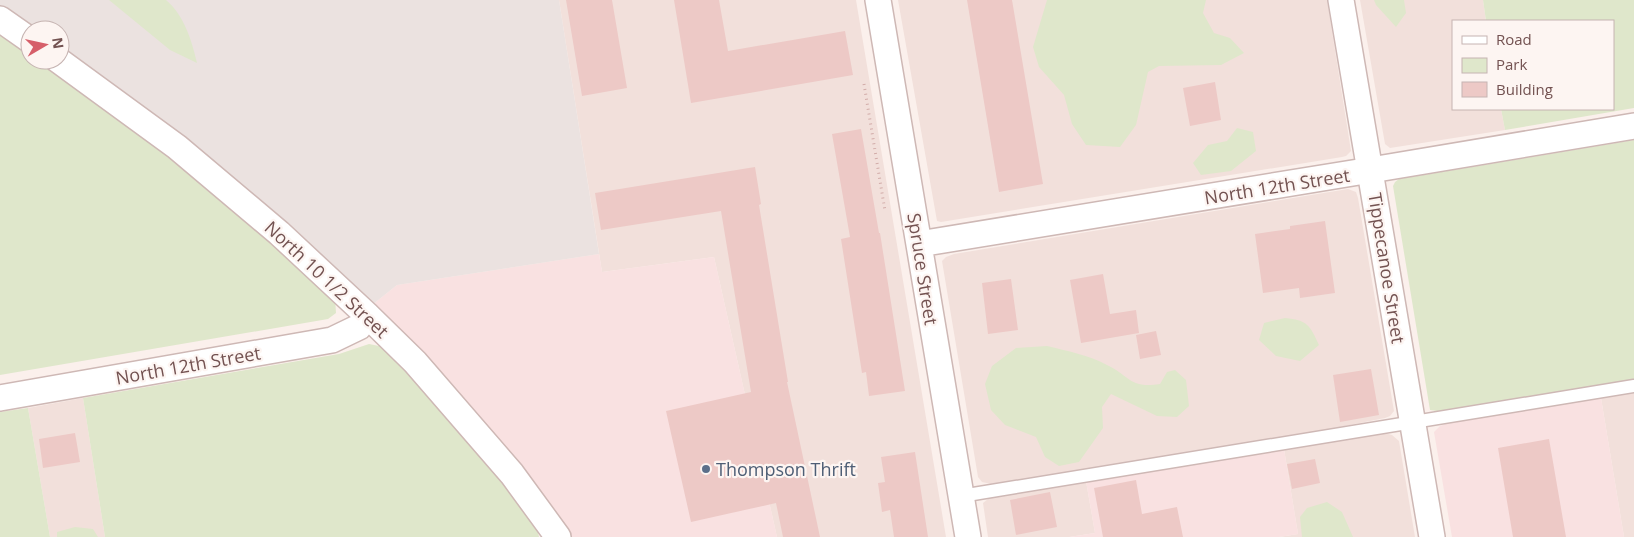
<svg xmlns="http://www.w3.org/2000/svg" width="1634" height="537" font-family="'Open Sans',sans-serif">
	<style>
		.residential { fill: #f2e0db }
		.commercial { fill: #f9e1e1 }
		.industrial { fill: #ebe2e0 }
		.green { fill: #dfe7cb }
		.building { fill: #edc9c6 }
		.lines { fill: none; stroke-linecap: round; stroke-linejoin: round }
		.service-casing { stroke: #ceb8b5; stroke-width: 15 }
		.minor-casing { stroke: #ceb8b5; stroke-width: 28 }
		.path { stroke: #d2aca9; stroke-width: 3; stroke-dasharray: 1 4; stroke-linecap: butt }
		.service { stroke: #fff; stroke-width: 12 }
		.minor { stroke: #fff; stroke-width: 25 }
		.service-dot { fill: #5c6f8a; stroke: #fdf5f2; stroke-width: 2 }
		.labels { text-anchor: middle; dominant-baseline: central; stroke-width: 4.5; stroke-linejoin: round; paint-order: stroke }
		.street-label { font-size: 18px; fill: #735251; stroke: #fdf5f2 }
		.service-label { font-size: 18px; fill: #4e5e75; stroke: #fdf5f2; text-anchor: start }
	</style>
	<rect width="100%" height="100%" fill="#fbf0ec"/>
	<path class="residential" d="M559 0H856L946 537H777L714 257 602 272Z
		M898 0H1327L1351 151 1346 156 1342 157 941 222 937 221Z
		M1360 0H1483L1486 21H1453V109H1501L1505 130 1390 148 1385 144Z
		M1348 189 1356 192 1358 198 1394 411 1390 416 1385 418 1264 442 991 484 982 482 978 477 942 261 946 257 954 254Z
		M1634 393V537H1624L1601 398Z
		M83 398 105 537H50L28 408Z
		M1385 433 1392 435 1399 441 1415 537H1279L1298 534 1284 449Z
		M1086 481 1095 533 1069 537H988L983 503 988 499 998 494Z"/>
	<path class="commercial" d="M599 254 602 272 714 257 777 537H572L520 469 372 305 397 285Z
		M1601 398 1624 537H1452L1434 432 1440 426 1448 423Z
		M1284 449 1298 534 1279 537H1069L1095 533 1086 481Z"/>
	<path class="industrial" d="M0 0H559L599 254 397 285 372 305 194 148 103 76 60 47V30H35L0 7Z"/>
	<path class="green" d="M109 0H166C184 15 192 41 197 63L170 50Z
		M1047 0H1206L1203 13 1214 33 1230 38 1244 53 1221 65 1159 66 1148 72 1136 125 1120 147 1086 145 1072 124 1064 95 1039 67 1033 47Z
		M1374 0H1404L1406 13 1396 27 1376 5Z
		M1483 0H1634V108L1505 130 1501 109H1613V21H1486Z
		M0 34 30 53V60H40L47 64 145 136 255 222 335 298 336 313 328 319 0 375Z
		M1237 128 1253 132 1256 151 1231 171 1201 175 1193 163 1208 145 1227 141Z
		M1634 140V381L1444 412 1430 410 1393 186 1395 182 1399 179Z
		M1285 318C1307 320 1310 325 1319 345L1300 361 1276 356 1259 340 1264 323Z
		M369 344 379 346 389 350 408 369 510 492 537 528 539 537H105L83 398 339 354Z
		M1047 346C1067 351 1089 355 1107 365 1130 376 1130 389 1160 384L1167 372 1175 370 1186 380 1189 406 1177 417 1157 416 1111 394 1102 407 1103 428 1079 462 1059 466 1045 457 1036 437 1005 425 991 410 985 384 992 366 1016 348Z
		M28 408 50 537H0V412Z
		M1327 502 1342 512 1353 537H1302L1300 517 1307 508Z
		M75 527 93 529 98 537H57V532Z"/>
	<path class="building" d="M566 0H612L627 88 582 96Z
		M674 0H719L728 51 845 31 853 75 691 103Z
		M967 0H1012L1043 184 999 192Z
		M1215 82 1221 120 1190 126 1183 88Z
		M861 129 879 233H880L905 391 869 396 866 372 862 373 841 239 850 237 832 134Z
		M755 167 761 204 759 205 788 382H787L820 537H783L776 503 691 522 666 411 751 392 721 211 601 230 595 193Z
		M1325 221 1335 293 1300 298 1299 288 1263 293 1255 234 1290 229V226Z
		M1103 274 1110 314 1136 310 1139 333 1081 343 1070 280Z
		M1011 279 1018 330 988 334 982 283Z
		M1156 331 1161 355 1140 359 1136 335Z
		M1371 369 1379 415 1340 422 1333 375Z
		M75 433 80 462 43 468 39 439Z
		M1549 439 1566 537H1513L1498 448Z
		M915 452 928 537H894L890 510 882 512 878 483 885 482 881 457Z
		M1315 459 1320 483 1292 489 1287 464Z
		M1136 480 1142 514 1177 507 1183 537H1103L1094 488Z
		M1050 492 1057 527 1016 535 1010 500Z"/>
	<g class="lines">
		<defs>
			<path id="service" d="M961 496 1634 386"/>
			<path id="minor" d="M878 0 968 537
				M1341 0 1432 537
				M0 19 30 40
				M58 60 177 147 279 233 367 315 415 362 512 474 558 537
				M919 244 1371 170 1634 126
				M0 398 332 340 359 327 367 315"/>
		</defs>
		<use href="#service" class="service-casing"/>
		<use href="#minor" class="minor-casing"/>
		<path class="path" d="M864 84 885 211"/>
		<use href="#service" class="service"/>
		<use href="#minor" class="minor"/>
	</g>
	<circle class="service-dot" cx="706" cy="469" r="5"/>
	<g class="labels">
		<g class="street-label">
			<text transform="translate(1277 186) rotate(-9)">North 12th Street</text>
			<text transform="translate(1387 268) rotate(81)">Tippecanoe Street</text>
			<text transform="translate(923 269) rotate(81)">Spruce Street</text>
			<text transform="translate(327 279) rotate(43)">North 10 1/2 Street</text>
			<text transform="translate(188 365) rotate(-10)">North 12th Street</text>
		</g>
		<g class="service-label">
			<text x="716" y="469">Thompson Thrift</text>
		</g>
	</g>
	<rect x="1452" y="20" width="162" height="90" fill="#fdf5f2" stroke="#c6b4b2"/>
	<rect x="1462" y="36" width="25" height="8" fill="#ffffff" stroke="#c6b4b2"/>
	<text x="1496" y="45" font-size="15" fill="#735251">Road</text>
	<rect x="1462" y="58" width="25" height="15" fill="#dfe7cb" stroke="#c6b4b2"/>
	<text x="1496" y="70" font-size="15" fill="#735251">Park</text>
	<rect x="1462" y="82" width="25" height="15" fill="#edc9c6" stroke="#c6b4b2"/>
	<text x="1496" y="95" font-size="15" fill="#735251">Building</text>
	<g transform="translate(45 45) rotate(81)"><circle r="24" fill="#fdf5f2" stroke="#c6b4b2"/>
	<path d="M0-4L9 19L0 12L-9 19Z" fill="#d65f6a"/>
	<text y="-8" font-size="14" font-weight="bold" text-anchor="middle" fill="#735251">N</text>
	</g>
</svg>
